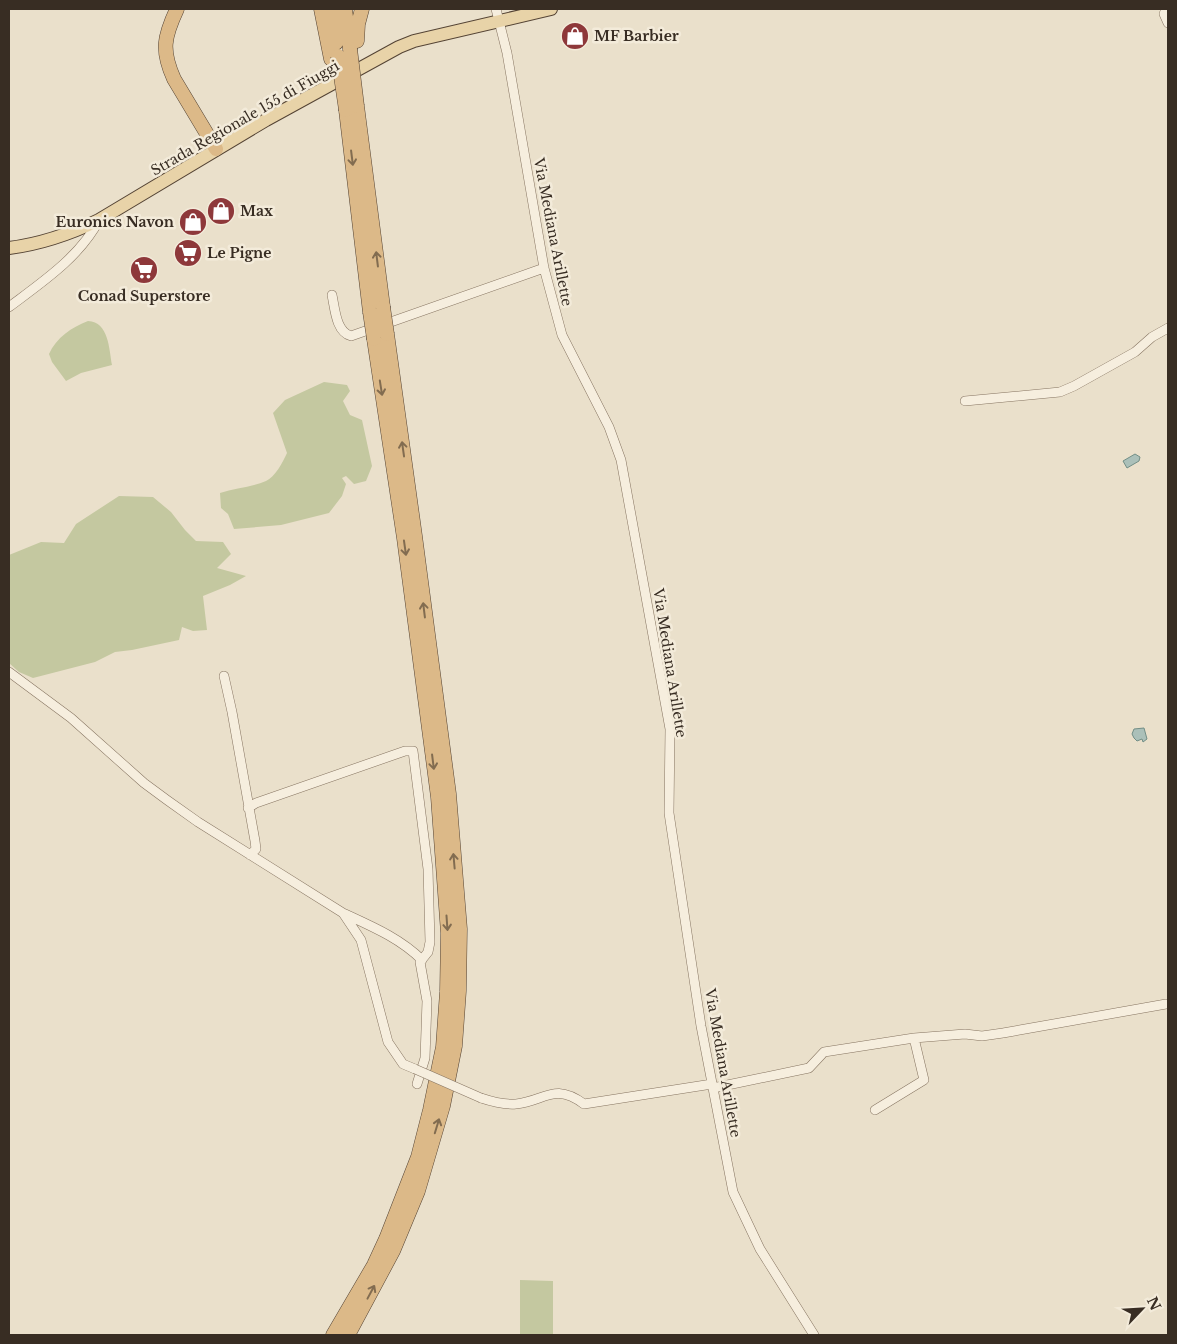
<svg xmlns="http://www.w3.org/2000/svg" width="1177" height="1344" font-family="'Libre Baskerville',serif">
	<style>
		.green { fill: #c4c8a0 }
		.water { fill: #abc0b9; stroke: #728e86 }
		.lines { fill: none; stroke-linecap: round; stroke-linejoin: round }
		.minor-casing { stroke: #867461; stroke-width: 10 }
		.primary-casing { stroke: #544334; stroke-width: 14 }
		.trunk-casing { stroke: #544334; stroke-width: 15 }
		.minor { stroke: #f6eede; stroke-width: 9 }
		.primary { stroke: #e8d3a8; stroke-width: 12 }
		.trunk { stroke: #dcb988; stroke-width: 14 }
		.minor-bridge-casing { stroke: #867461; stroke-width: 10; stroke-linecap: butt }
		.trunk-bridge-casing { stroke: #544334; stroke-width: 15; stroke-linecap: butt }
		.minor-bridge { stroke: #f6eede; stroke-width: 9 }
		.trunk-bridge { stroke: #dcb988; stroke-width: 14 }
		.oneway { stroke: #826c50 }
		.labels { text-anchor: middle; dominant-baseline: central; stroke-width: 5; stroke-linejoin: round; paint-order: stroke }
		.poi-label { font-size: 14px; font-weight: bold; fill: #382d23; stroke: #f3ebda; text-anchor: start }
		.street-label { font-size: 14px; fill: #382d23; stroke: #f3ebda }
	</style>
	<rect width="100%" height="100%" fill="#eae0cb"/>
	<path class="green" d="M88 321C109 322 109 349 112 365L81 373 66 381 52 362 49 354C56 338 72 327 88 321Z
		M324 382 347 385 350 391 343 401 350 415 362 420 372 466 366 481 354 484 346 476 342 478 346 484 342 496 329 513 281 525 234 529 228 514 221 508 220 493C235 488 252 487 266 481 275 477 283 462 287 453L273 413 285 400Z
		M119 496 153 497 171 512 185 530 196 541 223 542 231 554 217 568 246 576 230 585 203 596 207 630 193 631 182 627 179 640 132 650 115 652 95 662 33 678 19 672 9 663V555L41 542 64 543 76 524Z
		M520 1280 553 1281V1335H520Z"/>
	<path class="water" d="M1135 454 1140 457 1139 461 1127 468 1123 461Z
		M1144 728 1147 739 1143 742 1142 739 1137 741 1134 738 1132 734 1134 729Z"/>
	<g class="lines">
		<defs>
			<path id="minor" d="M496 9 507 53 544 268 562 335 609 427 621 460 670 729 669 813 701 1026 733 1192 760 1249 814 1335
				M1166 9 1164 14 1168 23
				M332 295C335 309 336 332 351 336L544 268
				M9 307C41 283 80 257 99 220
				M965 401 1060 392 1074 386 1135 352 1152 337 1168 328
				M9 672 71 718 144 783 167 800 198 822 343 913 361 940 388 1042 403 1064 415 1069
				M224 676 232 712 255 841 256 849 250 855
				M248 808 256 803 405 751H413L428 869 430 942 428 952 420 962 427 1001 425 1058 417 1084
				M343 913C371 926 400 938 422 960
				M914 1038 965 1034 982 1036 1003 1033 1166 1004
				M713 1088 809 1068 824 1052 914 1038 924 1080 875 1110
				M481 1098C493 1102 504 1105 516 1104 545 1101 554 1082 584 1104L712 1084"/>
			<path id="primary" d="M9 248C41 244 70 234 99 220L266 120 399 47 414 41 551 9"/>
			<path id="trunk" d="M177 9C164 37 161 50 174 79L216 149
				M321 9 331 59
				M332 9 336 43
				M345 9 350 49
				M357 41 358 24 362 9
				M357 106 383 307
				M346 110 370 312
				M333 1335 374 1265 386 1239 418 1157 430 1110 443 1047 447 992 448 933 438 797 404 538 374 339
				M348 1335 393 1251 418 1191 443 1106 455 1046 459 991 460 929 449 794 415 536 387 334"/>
		</defs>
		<use href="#minor" class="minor-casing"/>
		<use href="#primary" class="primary-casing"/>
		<use href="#trunk" class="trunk-casing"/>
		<use href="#minor" class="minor"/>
		<use href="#primary" class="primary"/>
		<use href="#trunk" class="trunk"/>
		<defs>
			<path id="minor-bridge" d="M415 1069 481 1098"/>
			<path id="trunk-bridge" d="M350 49 357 106
				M338 56 346 110
				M383 307 387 334
				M370 312 374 339"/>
		</defs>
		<use href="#minor-bridge" class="minor-bridge-casing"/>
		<use href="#trunk-bridge" class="trunk-bridge-casing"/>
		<use href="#minor-bridge" class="minor-bridge"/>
		<use href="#trunk-bridge" class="trunk-bridge"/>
	</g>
	<defs><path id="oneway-shaft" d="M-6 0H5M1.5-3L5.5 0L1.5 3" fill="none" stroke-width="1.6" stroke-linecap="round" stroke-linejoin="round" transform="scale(1.25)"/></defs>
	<g class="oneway">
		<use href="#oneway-shaft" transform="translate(352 158) rotate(83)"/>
		<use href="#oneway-shaft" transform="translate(377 259) rotate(-97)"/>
		<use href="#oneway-shaft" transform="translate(381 388) rotate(81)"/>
		<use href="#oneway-shaft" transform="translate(403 449) rotate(-98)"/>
		<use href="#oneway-shaft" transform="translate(405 548) rotate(82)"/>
		<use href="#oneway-shaft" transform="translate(424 610) rotate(-97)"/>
		<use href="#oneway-shaft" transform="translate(433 762) rotate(83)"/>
		<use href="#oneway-shaft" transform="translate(454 861) rotate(-95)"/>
		<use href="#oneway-shaft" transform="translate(447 923) rotate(86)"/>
		<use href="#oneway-shaft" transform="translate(437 1126) rotate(-73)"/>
		<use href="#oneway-shaft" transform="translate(371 1292) rotate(-62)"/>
	</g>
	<defs>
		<symbol id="shop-disc" viewBox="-11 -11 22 22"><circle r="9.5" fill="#8e383a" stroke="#f3ebda"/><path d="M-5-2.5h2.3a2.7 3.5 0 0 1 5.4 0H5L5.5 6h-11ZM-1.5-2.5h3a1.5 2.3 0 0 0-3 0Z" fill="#fff"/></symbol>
		<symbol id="supermarket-disc" viewBox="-11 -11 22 22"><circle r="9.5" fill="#8e383a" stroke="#f3ebda"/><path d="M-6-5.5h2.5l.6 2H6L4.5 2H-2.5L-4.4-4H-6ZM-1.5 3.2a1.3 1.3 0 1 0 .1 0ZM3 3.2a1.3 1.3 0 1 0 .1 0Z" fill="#fff"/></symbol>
	</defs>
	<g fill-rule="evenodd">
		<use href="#shop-disc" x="559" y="20" width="32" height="32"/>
		<use href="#shop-disc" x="205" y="195" width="32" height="32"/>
		<use href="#shop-disc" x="177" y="206" width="32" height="32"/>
		<use href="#supermarket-disc" x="172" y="237" width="32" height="32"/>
		<use href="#supermarket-disc" x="128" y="254" width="32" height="32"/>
	</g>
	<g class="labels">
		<g class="poi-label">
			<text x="594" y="36">MF Barbier</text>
			<text x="240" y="211">Max</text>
			<text x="174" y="222" text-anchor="end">Euronics Navon</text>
			<text x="207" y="253">Le Pigne</text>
			<text x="144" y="296" text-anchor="middle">Conad Superstore</text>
		</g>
		<g class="street-label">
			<text transform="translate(245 118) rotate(-30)">Strada Regionale 155 di Fiuggi</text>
			<text transform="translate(553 232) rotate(79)">Via Mediana Arillette</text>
			<text transform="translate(670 663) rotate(81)">Via Mediana Arillette</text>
			<text transform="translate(723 1063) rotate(80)">Via Mediana Arillette</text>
		</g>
	</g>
	<rect width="1177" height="1344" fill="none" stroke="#382d23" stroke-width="20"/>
	<g transform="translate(1142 1309) rotate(65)" stroke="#f3ebda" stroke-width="4" paint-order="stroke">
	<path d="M0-4L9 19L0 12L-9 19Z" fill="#382d23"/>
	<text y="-8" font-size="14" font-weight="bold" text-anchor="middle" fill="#382d23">N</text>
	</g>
</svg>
